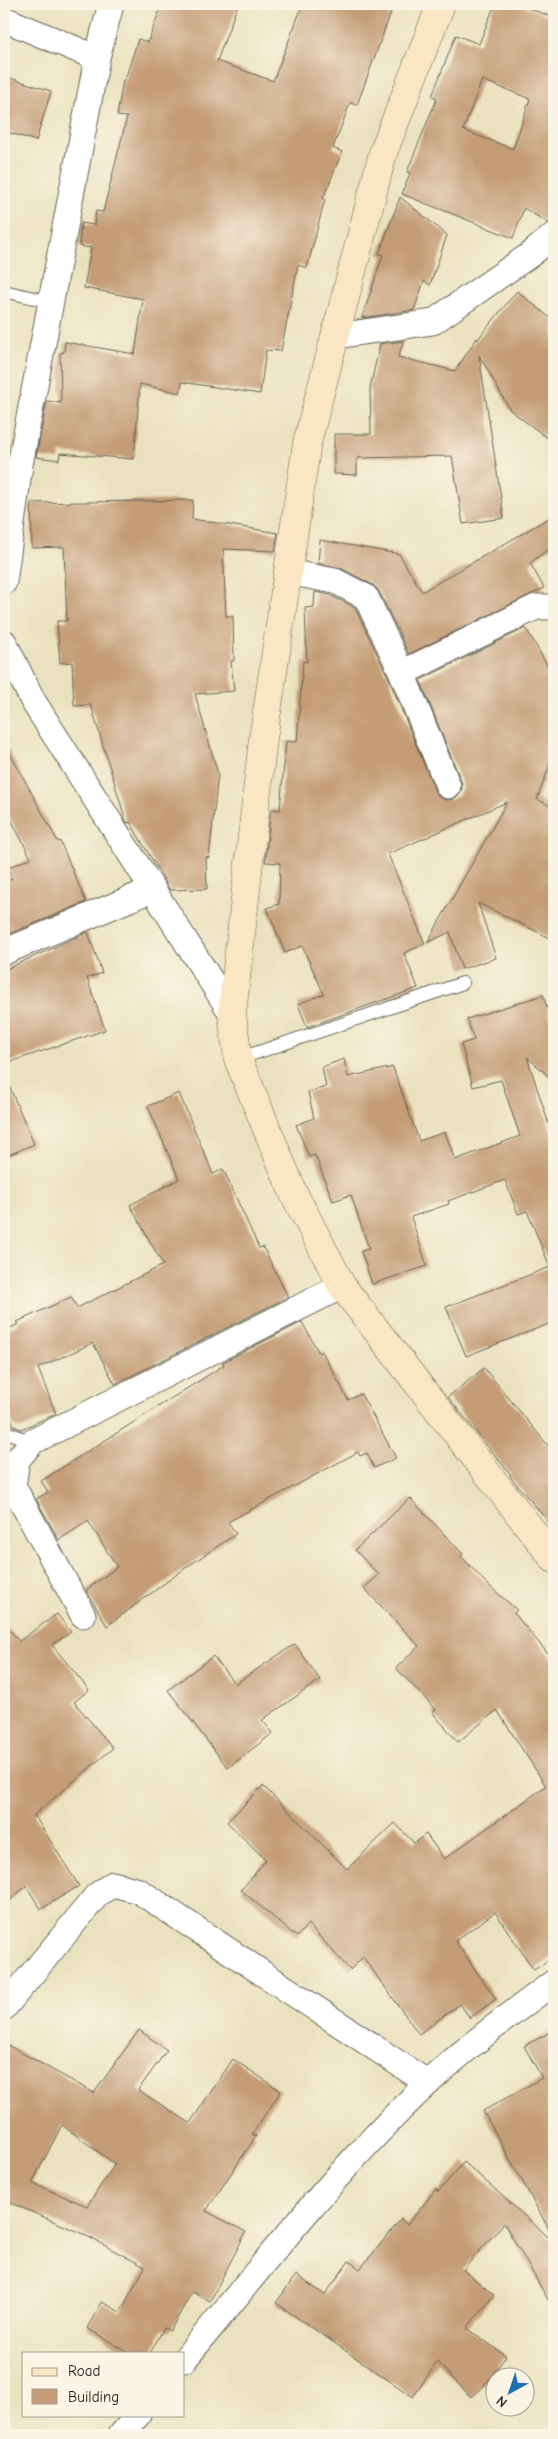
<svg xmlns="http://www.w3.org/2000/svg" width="558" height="2439" font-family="'Comic Neue',sans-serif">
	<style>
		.building { fill: #c49d77; fill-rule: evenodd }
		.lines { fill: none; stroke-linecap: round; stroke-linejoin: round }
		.lane-casing { stroke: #646155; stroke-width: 14 }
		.street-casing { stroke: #646155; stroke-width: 27 }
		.secondary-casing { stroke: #646155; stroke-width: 29 }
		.lane { stroke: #fff; stroke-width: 12 }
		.street { stroke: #fff; stroke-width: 25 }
		.secondary { stroke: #fbe6c3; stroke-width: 28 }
	</style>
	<rect width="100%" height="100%" fill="#fcf5e5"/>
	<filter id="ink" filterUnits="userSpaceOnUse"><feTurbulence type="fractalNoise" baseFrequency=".02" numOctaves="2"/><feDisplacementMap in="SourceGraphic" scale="10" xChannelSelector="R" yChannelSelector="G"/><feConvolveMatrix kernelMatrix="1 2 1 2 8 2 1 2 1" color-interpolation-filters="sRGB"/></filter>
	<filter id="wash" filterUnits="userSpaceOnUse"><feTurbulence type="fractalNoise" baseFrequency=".0096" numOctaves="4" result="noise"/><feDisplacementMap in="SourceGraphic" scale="20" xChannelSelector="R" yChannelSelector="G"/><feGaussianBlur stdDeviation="1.12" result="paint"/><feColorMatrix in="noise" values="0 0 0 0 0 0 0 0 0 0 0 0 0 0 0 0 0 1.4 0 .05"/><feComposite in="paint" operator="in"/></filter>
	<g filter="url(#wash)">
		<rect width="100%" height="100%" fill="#eae2be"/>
		<g id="blocks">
			<path class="building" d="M162 4H238L217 61 273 81 303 4H394L357 105 350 103 333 148 342 152 323 199H325L307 268 298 265 281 351 266 350 260 394 182 382 180 393 140 384 134 459 60 453 59 460 36 457 47 401 61 403 60 353 64 352 65 342 135 354 143 299 84 288 91 248 79 246 81 223 94 225 96 211 103 212 127 117 117 116 123 80H125L138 39 148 42Z
				M495 4H518L554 18 552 40H554V221L548 223 524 208 513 238 402 194 410 173 407 172 437 98 432 96 456 35 479 44ZM482 80 530 99 513 149 463 130Z
				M4 76 51 91 36 141 4 131Z
				M400 197 447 235 430 285 424 281 414 310 362 318 383 255 379 254Z
				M517 291 554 321V443L510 410 479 355 504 518 463 524 452 456 357 458V475L334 474V434H371L370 388 380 344 404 341 398 357 455 371 477 338V340Z
				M193 500 192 519 278 533 275 551 223 549 226 616H233L234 661H231L234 691 195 694 218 774 209 858 206 857 207 889 170 890 130 822 127 823 125 818 91 705 74 706 72 662 60 663 57 621H67L64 547 32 548 31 503Z
				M554 515V545L530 563 544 588 409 654 379 591 373 585 341 568 318 563 320 540 399 554 422 592Z
				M315 592 330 595 355 608 389 679 435 791 439 797 446 800 453 799 459 795 462 788 461 781 420 680 526 628 554 677V754L537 799 554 808V940L478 903 496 958 462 969 450 932 427 943 507 802 388 854 425 944 404 953 418 988 307 1027 298 1004 324 994 302 946 285 953 267 908 279 904 280 863 265 862 271 809 280 810 286 741 297 742 303 661 307 662 305 608 314 607Z
				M4 742 58 842 60 841 86 902 4 936V882L12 879 7 868 31 858 4 806Z
				M88 932 102 973 87 978 105 1030 4 1064V970Z
				M543 995 554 1030V1081L527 1057 554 1140V1322L466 1356 446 1307 550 1267 527 1211 518 1214 505 1180 448 1201 449 1204 411 1217 427 1266 372 1284 361 1251 369 1249 351 1195 333 1201 315 1155 309 1157 296 1125 314 1118 308 1092 326 1087 322 1067 344 1059 348 1077 393 1067 419 1141 445 1132 455 1160 520 1136 501 1080 473 1087 461 1044 474 1040 467 1019Z
				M4 1074 34 1144 4 1157Z
				M179 1093 213 1174 223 1169 259 1248 263 1247 288 1297 115 1384 93 1343 38 1368 56 1414 21 1429 14 1426 4 1402V1331L19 1324 17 1322 71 1297 77 1308 163 1265 130 1205 179 1179 148 1106Z
				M302 1322 319 1353 322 1351 348 1400 361 1394 396 1458 374 1468 367 1453 360 1456 358 1452 228 1522 236 1534 188 1566 107 1626 86 1590 117 1567 88 1521 59 1540 36 1499 48 1492 41 1481 224 1365 223 1362Z
				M484 1368 554 1453V1528L517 1485 510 1476 511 1475 448 1397Z
				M410 1498 463 1554 461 1556 486 1583 517 1610 514 1613 554 1661V1956L534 1970 495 1912 455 1941 496 1999 470 2018 460 2004 419 2034 363 1957 350 1970 308 1924 297 1937 241 1890 266 1860 227 1822 263 1786 347 1869 395 1823 414 1843 426 1834 444 1859 546 1786 497 1710 458 1742 432 1712 436 1710 396 1668 419 1646 364 1588 379 1575 355 1550Z
				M57 1614 71 1632 52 1645 89 1690 74 1702 113 1748 34 1815 79 1886 41 1909 26 1886 4 1906V1623L19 1641Z
				M295 1644 320 1680 262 1720 273 1733 228 1768 168 1690 213 1656 235 1684Z
				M139 2030 167 2050 138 2090 190 2123 233 2059 281 2091 252 2134 256 2136 206 2211 246 2232 210 2301 192 2292 170 2331 164 2328 150 2353H129L87 2328 102 2302 120 2312 145 2267 81 2233 4 2200V2043L94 2093ZM62 2125 115 2164 87 2206 32 2183Z
				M554 2030V2238L483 2111 542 2078 524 2046Z
				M464 2162 554 2242V2310L504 2223 463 2270 494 2295 467 2328 506 2356 488 2381 471 2397 437 2362 413 2397 276 2303 296 2275 325 2295 349 2261 360 2269 401 2219 407 2225 436 2189 438 2192Z"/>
		</g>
	</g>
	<g filter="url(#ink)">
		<use href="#blocks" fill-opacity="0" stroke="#646155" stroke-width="1"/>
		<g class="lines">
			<defs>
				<path id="lane" d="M4 291 51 302
					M238 1059 463 983
					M4 1431 32 1442"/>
				<path id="street" d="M4 19 97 58
					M336 336 433 322 531 254 554 235
					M287 572 335 581 366 597 402 673 448 786
					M4 582 20 465 97 58 111 4
					M4 642 33 701 232 1014
					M402 673 536 607H554
					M4 952 153 889
					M83 1615 13 1486 17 1460 32 1442 342 1286
					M4 2008 97 1895 113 1884 139 1891 428 2083
					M184 2360C262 2266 338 2168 427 2084 466 2047 511 2014 554 1982
					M121 2435 138 2415"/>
				<path id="secondary" d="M441 4 383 153 307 443 263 739 232 1014 238 1059 293 1192 342 1286 554 1559"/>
			</defs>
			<use href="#lane" class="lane-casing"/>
			<use href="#street" class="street-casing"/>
			<use href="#secondary" class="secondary-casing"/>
			<use href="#lane" class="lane"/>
			<use href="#street" class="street"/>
			<use href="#secondary" class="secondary"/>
		</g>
	</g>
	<rect width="558" height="2439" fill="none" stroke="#fcf5e5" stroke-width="20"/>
	<rect x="22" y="2352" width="162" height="65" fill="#fcf5e5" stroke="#a29e95"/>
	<rect x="32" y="2368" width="25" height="8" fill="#fbe6c3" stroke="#a29e95"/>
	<text x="68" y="2376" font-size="15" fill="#1c1c1c">Road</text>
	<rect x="32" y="2389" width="25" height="15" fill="#c49d77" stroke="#a29e95"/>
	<text x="68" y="2402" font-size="15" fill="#1c1c1c">Building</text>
	<g transform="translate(510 2392) rotate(220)"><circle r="24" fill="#fcf5e5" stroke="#a29e95"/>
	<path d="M0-4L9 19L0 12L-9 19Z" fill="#1f6fb2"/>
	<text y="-8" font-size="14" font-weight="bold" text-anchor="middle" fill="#1c1c1c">N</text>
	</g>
</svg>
